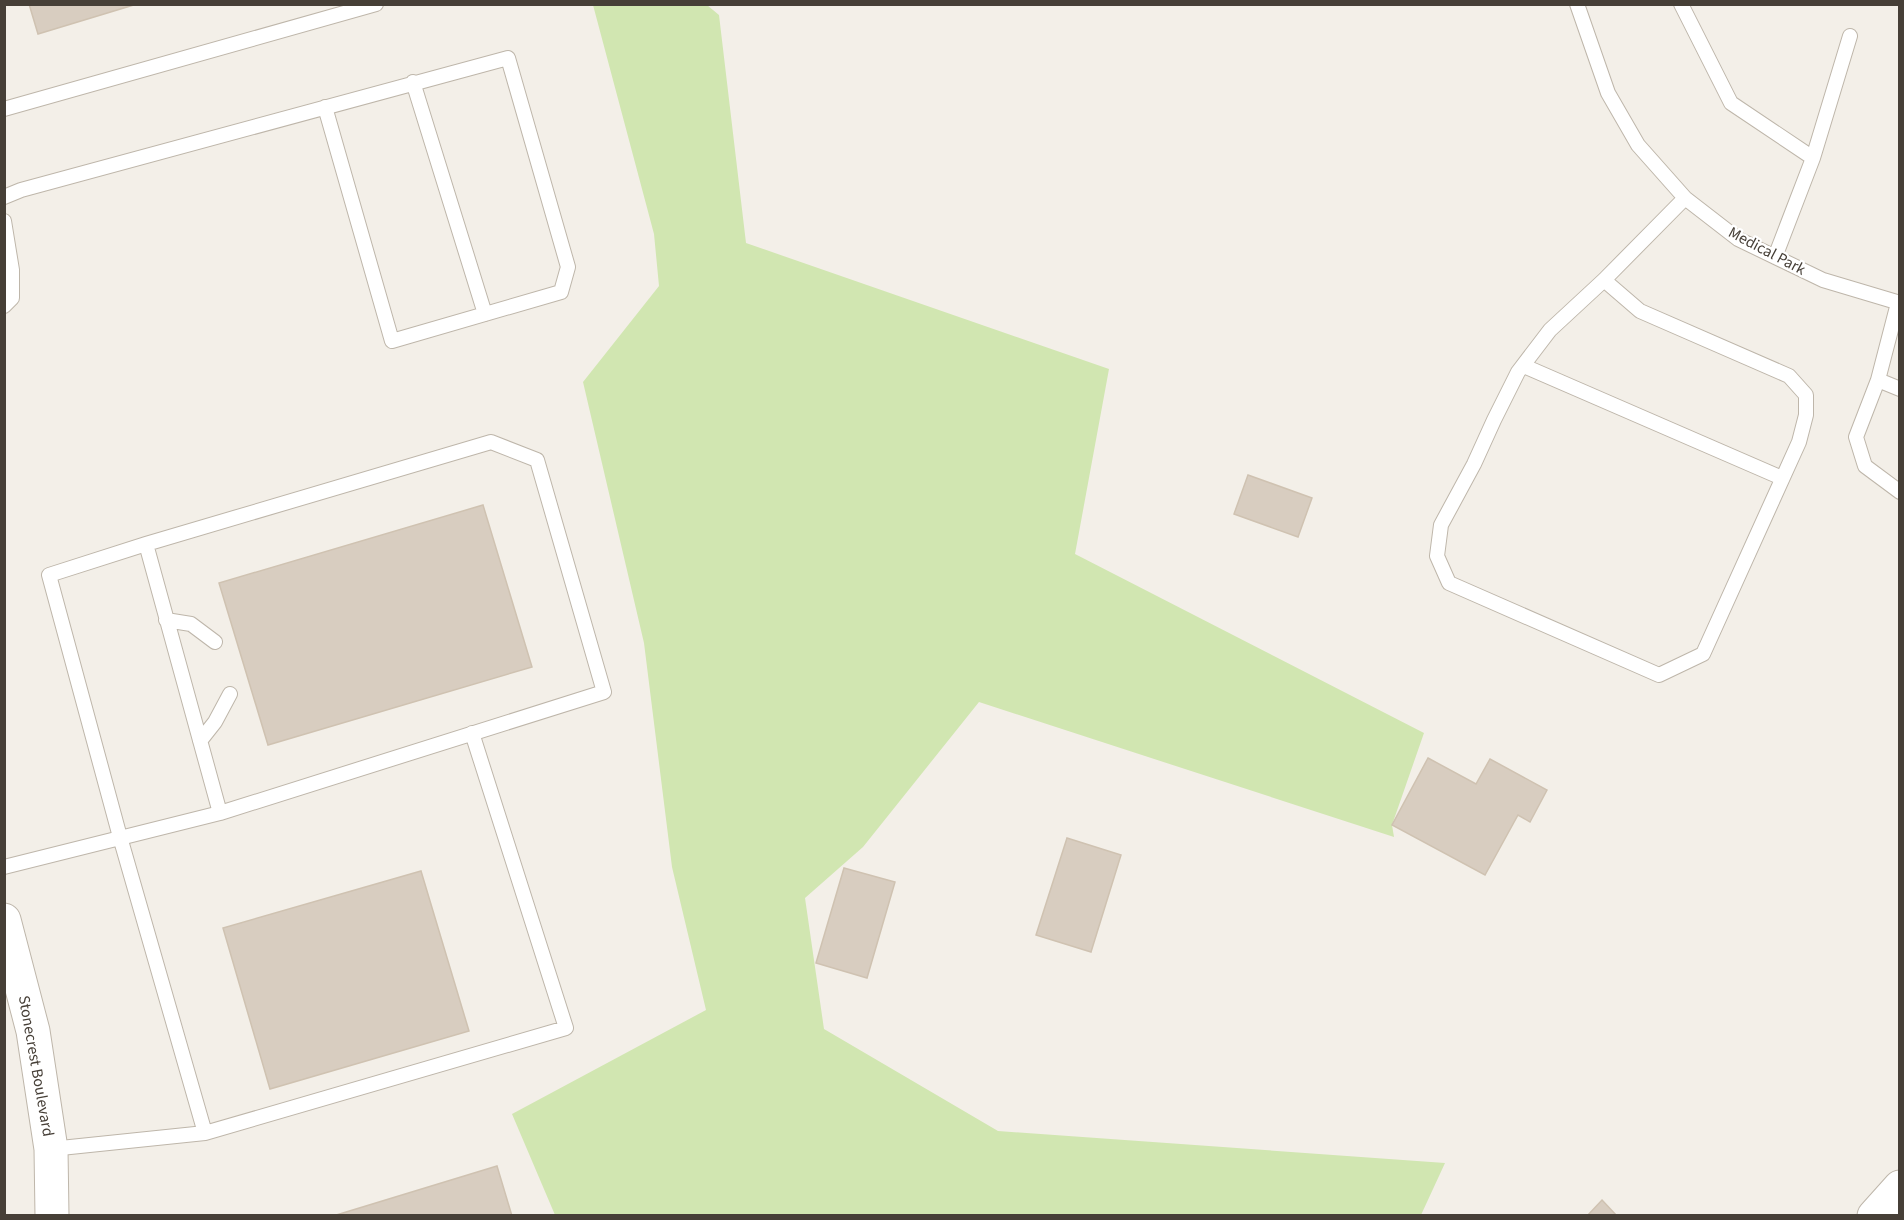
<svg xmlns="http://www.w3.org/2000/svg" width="1904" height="1220" font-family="'Source Sans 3',sans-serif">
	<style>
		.green { fill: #d1e6b1 }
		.building { fill: #d8cdc0; stroke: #cfc2b1; stroke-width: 1.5 }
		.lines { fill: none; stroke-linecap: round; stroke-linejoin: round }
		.service-casing { stroke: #beb6aa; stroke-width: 16 }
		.tertiary-casing { stroke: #beb6aa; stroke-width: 35 }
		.service { stroke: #fff; stroke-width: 14 }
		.tertiary { stroke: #fff; stroke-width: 33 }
		.labels { text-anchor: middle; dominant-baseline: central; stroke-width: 4.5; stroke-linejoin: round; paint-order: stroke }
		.street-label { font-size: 16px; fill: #463f37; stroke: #fff }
	</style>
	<rect width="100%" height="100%" fill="#f3efe8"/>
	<path class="green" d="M593 5H707L719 15 746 243 1109 369 1075 554 1424 733 1392 825 1394 837 979 702 863 847 805 898 824 1029 998 1131 1445 1163 1421 1215H555L512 1114 706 1010 672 867 644 643 583 382 659 286 654 234Z"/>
	<path class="building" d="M29 4H137L38 34Z
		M1248 475 1312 498 1298 537 1234 514Z
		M483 505 532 667 268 745 219 583Z
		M1428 758 1476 784 1490 759 1547 790 1530 822 1518 815 1485 875 1392 825Z
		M1067 838 1121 855 1091 952 1036 935Z
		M844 868 895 882 867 978 816 963Z
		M421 871 469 1031 270 1089 223 928Z
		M497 1166 512 1216H333Z
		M1602 1200 1617 1216H1587Z"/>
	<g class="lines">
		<defs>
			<path id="service" d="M1577 4 1608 93 1638 145 1685 198 1738 239 1823 280 1900 303
				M1681 4 1731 103 1813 158 1850 36
				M413 82 485 314
				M4 109 376 4
				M4 197 21 190 508 58 568 267 561 292 392 341 325 107
				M4 221 12 270V298L4 306
				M1775 257 1813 158
				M1604 280 1640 311 1789 376 1806 395V415L1799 442 1703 654 1659 675 1449 583 1437 556 1441 525 1474 464 1494 420 1518 372 1550 330 1604 280 1685 198
				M1898 303 1878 380 1856 437 1865 466 1900 492
				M1524 366 1782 478
				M1878 380 1900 389
				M146 544 220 813
				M166 620 191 624 215 642
				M200 741 215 722 230 694
				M4 867 220 813 604 692 537 460 491 442 146 544 49 575 120 837 205 1133 566 1028 472 733
				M51 1149 205 1133"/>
			<path id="tertiary" d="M4 920 33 1031 51 1149 52 1216
				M1874 1216 1900 1187"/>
		</defs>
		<use href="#service" class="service-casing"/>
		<use href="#tertiary" class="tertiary-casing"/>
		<use href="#service" class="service"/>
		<use href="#tertiary" class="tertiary"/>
	</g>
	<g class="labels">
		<g class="street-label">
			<text transform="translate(1767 251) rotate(28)">Medical Park</text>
			<text transform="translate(36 1066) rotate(80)">Stonecrest Boulevard</text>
		</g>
	</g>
	<rect width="1904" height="1220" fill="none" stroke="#463f37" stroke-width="12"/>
</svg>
